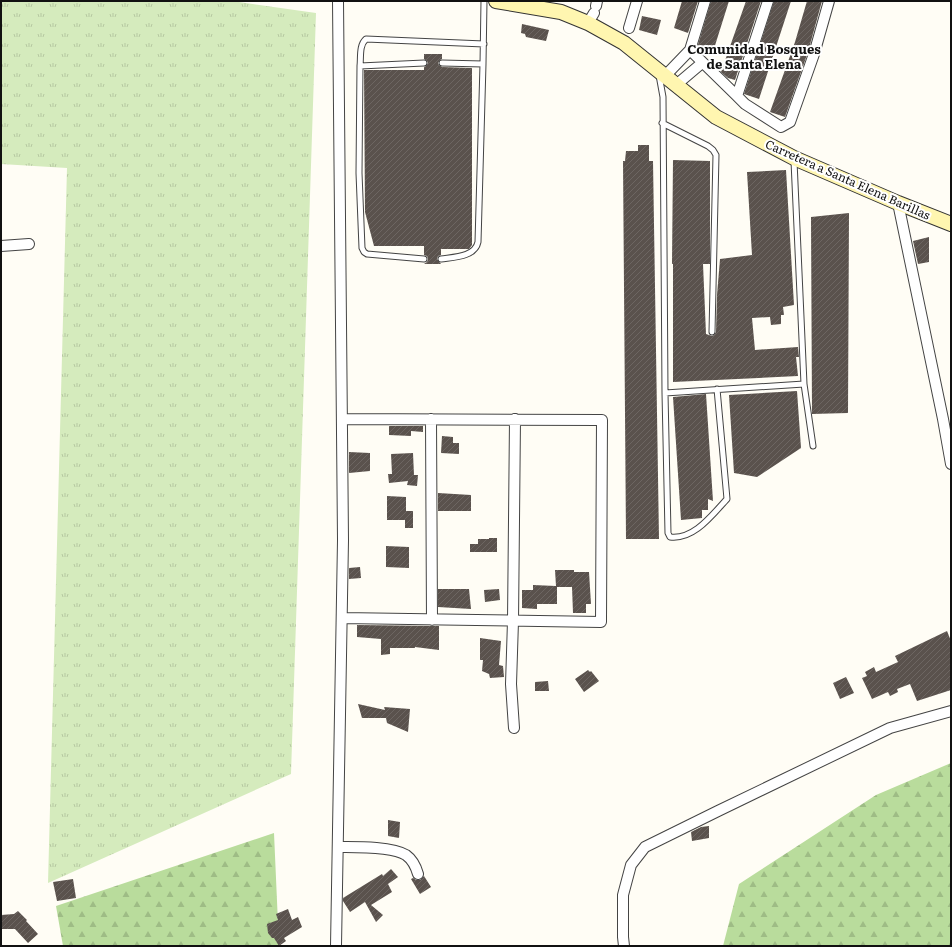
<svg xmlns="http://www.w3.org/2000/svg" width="952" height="947" font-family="Literata,serif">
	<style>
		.grass { fill: url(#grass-tufts) }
		.forest { fill: url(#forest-firs) }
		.building { fill: url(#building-hatch) }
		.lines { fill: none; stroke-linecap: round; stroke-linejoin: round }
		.lane-casing { stroke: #444; stroke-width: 7 }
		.street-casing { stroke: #444; stroke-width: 12 }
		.secondary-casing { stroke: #333; stroke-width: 16 }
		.lane { stroke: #fff; stroke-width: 5 }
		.street { stroke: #fff; stroke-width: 10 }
		.secondary { stroke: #fff6b0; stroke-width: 14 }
		.labels { text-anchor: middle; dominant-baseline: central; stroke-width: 4; stroke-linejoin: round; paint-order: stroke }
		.street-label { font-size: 12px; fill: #111; stroke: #fff }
		.neighbourhood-label { font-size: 13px; font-weight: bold; fill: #111; stroke: #fff }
	</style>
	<defs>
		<pattern id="grass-tufts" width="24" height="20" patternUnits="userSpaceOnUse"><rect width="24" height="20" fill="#d5ebbd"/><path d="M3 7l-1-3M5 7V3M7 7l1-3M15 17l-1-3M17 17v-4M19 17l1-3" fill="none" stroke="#b6c8a1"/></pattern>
		<pattern id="forest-firs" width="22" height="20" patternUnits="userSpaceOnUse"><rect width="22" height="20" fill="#b9dc9c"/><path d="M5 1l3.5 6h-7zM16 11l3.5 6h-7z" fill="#9ebc85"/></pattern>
		<pattern id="building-hatch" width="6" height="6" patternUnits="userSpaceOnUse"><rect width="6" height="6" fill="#5a524d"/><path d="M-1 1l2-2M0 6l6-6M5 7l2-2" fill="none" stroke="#6d6662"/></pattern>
	</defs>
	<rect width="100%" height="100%" fill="#fffdf5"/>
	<path class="grass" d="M1 1H232L316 13 291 774 48 883 67 168 1 164Z"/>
	<path class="forest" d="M951 763V946H723L739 884 876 795Z
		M274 833 279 946H63L56 906Z"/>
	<path class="building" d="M682 1H698L688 33 674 28Z
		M711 1H729L712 55 700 51 697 48Z
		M746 1H761L735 80 728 78 721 72Z
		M774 1H791L759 99 744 94Z
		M807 1H822L808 52 785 117 770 112 795 42Z
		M642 16 661 20 657 35 639 30Z
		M522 24 549 30 546 41 526 37 525 34 521 33Z
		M424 54H442V59L440 60 438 63 439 65 442 67 472 68V245L469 249H441V255L438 256 437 259 441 264H424L427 262 428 259 427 256 424 255V246H374L365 212 364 70H424V67L426 66 428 63 427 61 424 59Z
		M638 145H649V161H653L659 539H626L623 161H625L626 151H638Z
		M673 160 710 161V264H703L706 334 712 336 714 335 716 332 717 295 720 259 752 255 747 172 786 170 794 305 783 307 784 315H781V324L771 325 770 317 752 318 755 350 798 347 799 357H796L798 376 673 382V264H672Z
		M849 213 848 413 812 414 811 217Z
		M929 237V262L918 264 913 241Z
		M797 391 801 448 757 477 734 473 729 395Z
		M706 394 713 501 708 499V510H702V518L681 520 673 397Z
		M389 426H423V432L411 431V436L389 435Z
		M442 436 453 437V443H459V454L441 453Z
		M349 452 370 453V471L349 473Z
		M413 453 414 475H418L417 486 407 485 408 481 389 483 388 474H392L391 454Z
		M438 493 471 495V511H438Z
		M387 496 406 497V511H413V528H405V520H387Z
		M489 538H497V552H470V544H478V539H489Z
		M386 546 409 547V568L386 567Z
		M360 567 361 578 349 579V568Z
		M555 570H574V572H589L591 604H586V613H573L572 587H557V604H537V609L522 608V590H533V585L556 586Z
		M438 589H469L471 609 438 607Z
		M499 589 500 600 485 602 484 590Z
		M357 625 439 626V650L415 647V648H390V654L381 655V639L357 637Z
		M947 631 951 641V690L917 701 910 684 897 689 898 692 890 696 888 692 872 699 862 678 867 676 865 672 874 667 876 672 898 662 895 656Z
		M480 638 501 641 499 665 503 666 504 677 490 678 489 674 482 671 483 660H480Z
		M588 670 590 672 591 671 599 681 584 692 575 679Z
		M846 677 854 693 840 699 833 683Z
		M548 681 549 691H535V682Z
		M358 704 385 710 384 707 410 709 408 732 387 723 386 718H362Z
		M388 820 400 822 399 838 388 836Z
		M709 826V838L692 841 691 832 701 827Z
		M391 869 398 877 388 884 392 892 371 905 383 915 376 922 365 902 350 912 343 901V898L382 874 383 876Z
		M424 876 431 887 420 894 411 879 413 878 416 880H420Z
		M73 879 76 898 57 901 53 882Z
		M288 909 292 920 298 917 302 927 284 938 286 941 279 946 274 938H272L268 933 267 924 278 920 276 914Z
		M18 911 27 920 26 921 38 934 28 943 15 929H1V915L14 914Z"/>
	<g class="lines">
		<defs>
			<path id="lane" d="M483 64 484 1
				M360 66C361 57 359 45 366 39L484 44
				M659 75 663 97 665 393 668 533 670 537C694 540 712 515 727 499L717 389
				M662 123 708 146 713 150 716 155 712 332
				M794 161 804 384 813 446
				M424 259 367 254 364 252 362 248 359 173 360 66 424 63
				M441 259C454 257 475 257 478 242L483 64 442 63
				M665 393 804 384"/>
			<path id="street" d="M705 1 690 50 737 96 768 1
				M596 6 597 1
				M588 23 594 13
				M629 28 637 1
				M665 76 690 50
				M676 85 702 63
				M737 96 745 104 781 127 790 122 814 54 829 1
				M898 203 943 419 951 464
				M1 246 29 244
				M431 419 432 620
				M342 618 601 622 602 420 343 419
				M514 728 511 684 513 621 515 419
				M338 847C355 847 392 846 406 855 413 860 416 867 418 874
				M336 946 343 540 338 1
				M624 946 623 937V895L631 865 645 847 718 811 890 728 951 711"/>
			<path id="secondary" d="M496 1 561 12 588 23 624 43 716 117 794 158 898 203 951 224"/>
		</defs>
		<use href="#lane" class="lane-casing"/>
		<use href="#street" class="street-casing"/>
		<use href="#secondary" class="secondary-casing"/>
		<use href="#lane" class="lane"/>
		<use href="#street" class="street"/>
		<use href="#secondary" class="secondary"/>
	</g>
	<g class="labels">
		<g class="street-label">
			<text transform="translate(848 179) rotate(24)">Carretera a Santa Elena Barillas</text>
		</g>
		<g class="neighbourhood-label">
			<text x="754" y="48">Comunidad Bosques<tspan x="754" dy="15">de Santa Elena</tspan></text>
		</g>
	</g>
	<rect width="952" height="947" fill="none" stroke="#111111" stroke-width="4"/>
</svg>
